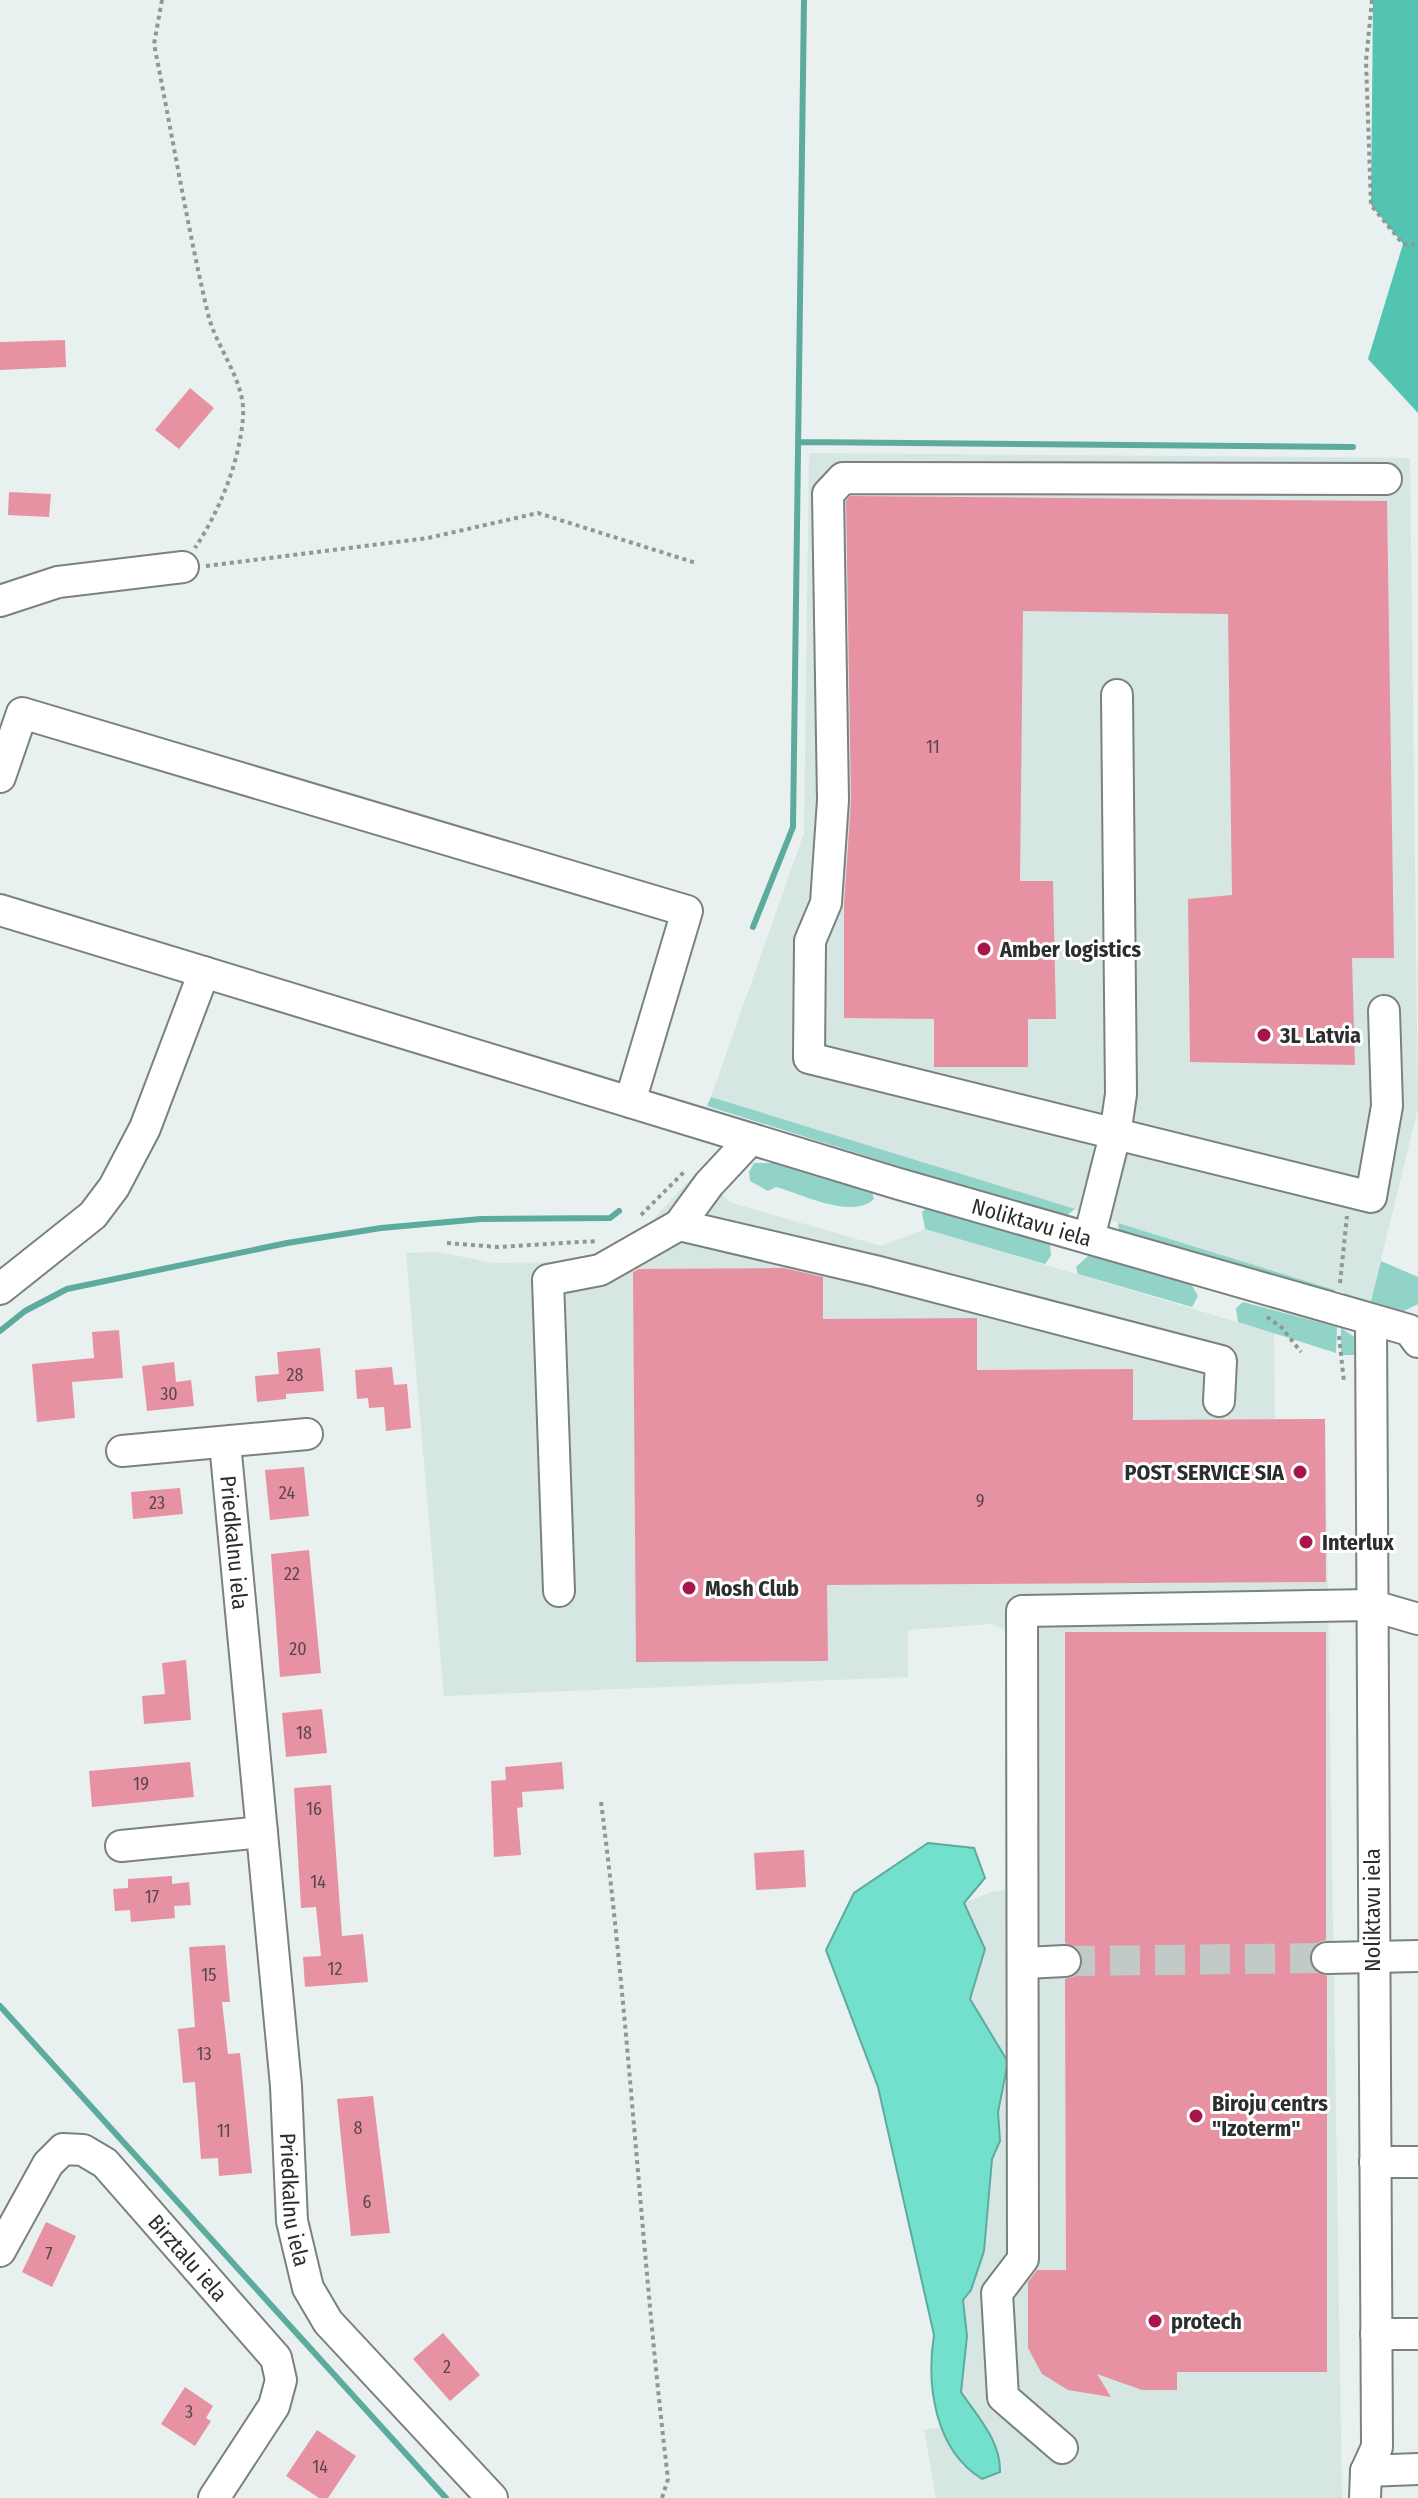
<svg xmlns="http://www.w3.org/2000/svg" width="1418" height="2498" font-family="'Fira Sans Condensed',sans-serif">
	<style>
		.built { fill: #d6e6e2 }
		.green { fill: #91d3c6 }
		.forest { fill: #54c4b2 }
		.water { fill: #73e0ce; stroke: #5dab9e; stroke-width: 2 }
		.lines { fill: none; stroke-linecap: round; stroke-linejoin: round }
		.stream { stroke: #5dab9e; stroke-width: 6 }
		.building { fill: #e792a3 }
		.minor-tunnel { stroke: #c2cac8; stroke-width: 30; stroke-dasharray: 30 15; stroke-linecap: butt }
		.minor-casing { stroke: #7a8180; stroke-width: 34 }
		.path { stroke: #919796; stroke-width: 4; stroke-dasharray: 4 4; stroke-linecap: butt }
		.minor { stroke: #fff; stroke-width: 30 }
		.poi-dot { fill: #a8144c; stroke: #fff; stroke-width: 3 }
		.labels { text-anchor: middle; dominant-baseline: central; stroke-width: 6; stroke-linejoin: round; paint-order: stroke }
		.number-label { font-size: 18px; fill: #5a474a }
		.poi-label { font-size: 22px; font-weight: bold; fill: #2b2e2d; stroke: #fff; text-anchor: start }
		.street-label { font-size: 22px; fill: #2b2e2d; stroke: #fff }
	</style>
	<rect width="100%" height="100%" fill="#e8f1ef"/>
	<path class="built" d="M809 453 1410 458 1418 1108 1371 1301 711 1097 804 833Z
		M695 1174 732 1203 881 1246 925 1229 1274 1333 1275 1419H1325L1342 2498H936L924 2430 941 2427 963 2467 990 2435 960 2392 967 2336 963 2300 971 2290 984 2251 992 2159 1000 2141 998 2112 1008 2062 970 1999 985 1949 964 1903 991 1892 1016 1889 1010 1632 992 1624 908 1630V1677L444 1696 406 1253 437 1252 494 1263 556 1262 605 1252 647 1226Z"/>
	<path class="green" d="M711 1097 1075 1209 1067 1215H1054L707 1106Z
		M754 1163H779L871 1189 874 1199C852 1220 802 1194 776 1187L768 1191 750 1181 749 1172Z
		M928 1207 1050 1243 1051 1256 1045 1264 925 1229 922 1212Z
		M1118 1223 1335 1290 1336 1298 1127 1238 1119 1231Z
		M1089 1255 1191 1284 1198 1296 1192 1307 1078 1274 1076 1267Z
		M1381 1261 1418 1277V1304L1400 1313 1343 1300 1344 1293 1371 1301Z
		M1243 1302 1337 1327 1336 1353 1238 1322 1236 1308Z
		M1341 1328 1359 1340V1355H1341Z"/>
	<path class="forest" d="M1373 0H1418V413L1368 359 1403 244 1371 205Z"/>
	<path class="water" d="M928 1843 974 1848 985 1878 964 1903 985 1949 970 1999 1008 2062 998 2112 1000 2141 992 2159 984 2251 971 2290 963 2300 967 2336 961 2392C977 2416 1001 2441 1000 2472L982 2479C935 2450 926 2386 934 2335L878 2087 826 1950 854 1893Z"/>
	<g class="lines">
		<path class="stream" d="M800 442 1353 447
			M753 927 793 827 804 0
			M0 1331 25 1311 67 1289 287 1243 381 1228 481 1219 610 1218 619 1211
			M0 2006 446 2498"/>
	</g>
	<path class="building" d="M65 340 66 367 0 370V342Z
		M190 388 214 408 179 449 155 430Z
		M9 492 51 494 49 517 8 515Z
		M850 496 1387 501 1394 958H1352L1355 1065 1190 1062 1188 899 1232 895 1228 614 1023 611 1020 881H1053L1056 1019H1028V1067H934V1019L844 1018V905L851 800 846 501Z
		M784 1268 823 1277V1319L977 1318V1370L1133 1369V1420L1325 1419 1326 1582 827 1585 828 1661 636 1662 633 1272 639 1269Z
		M119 1330 123 1378 72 1382 75 1418 37 1422 32 1364 94 1358 92 1332Z
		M320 1348 324 1391 286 1394V1399L257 1402 255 1376 279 1374 277 1352Z
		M174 1362 176 1382 191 1380 194 1406 147 1411 142 1366Z
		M392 1367 394 1385 407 1384 411 1428 386 1431 384 1407 369 1408 368 1398 357 1399 355 1370Z
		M304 1467 309 1516 270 1520 265 1470Z
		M180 1488 183 1514 133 1519 131 1492Z
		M309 1550 321 1673 280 1677 271 1554Z
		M1065 1632H1326V1940L1317 1943 1309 1958 1312 1968 1327 1976V2372H1177V2390H1142L1097 2374 1111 2397 1068 2390 1042 2374 1028 2348V2282L1037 2270H1066L1065 1979 1075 1976 1083 1961 1080 1951 1065 1943Z
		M186 1660 191 1720 144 1724 142 1696 165 1694 162 1663Z
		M322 1709 327 1753 286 1757 282 1713Z
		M190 1762 194 1797 92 1807 89 1771Z
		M562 1762 564 1789 522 1792 523 1807 517 1808 521 1855 494 1857 491 1781 506 1780 505 1767Z
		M331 1785 342 1936 363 1934 368 1982 305 1987 303 1957 321 1956 316 1907 301 1908 294 1788Z
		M804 1850 806 1887 756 1890 754 1853Z
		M172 1876V1884L189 1882 191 1905 174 1906 175 1918 131 1922 130 1910 115 1911 113 1889 128 1888V1879Z
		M225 1945 230 2002H222L228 2054 240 2053 252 2173 219 2176 218 2158 201 2159 195 2082 183 2083 178 2029 195 2027 189 1947Z
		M373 2096 390 2233 351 2236 337 2099Z
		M46 2222 76 2236 52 2287 22 2272Z
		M443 2333 480 2375 450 2401 413 2359Z
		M185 2387 213 2406 206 2418 211 2421 195 2446 161 2424Z
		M317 2430 356 2456 328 2498H319L286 2476Z"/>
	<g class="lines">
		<path class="minor-tunnel" d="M1065 1961 1327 1958"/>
		<defs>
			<g id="minor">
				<path d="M0 601 58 582 183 567"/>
				<path d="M0 777 22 713 687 911 630 1102"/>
				<path id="s1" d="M0 910 899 1184 1409 1330 1418 1342"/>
				<path d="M1384 1011 1387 1106 1371 1197 809 1058 810 941 826 903 833 800 828 494 843 478 1386 479"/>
				<path d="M679 1225 875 1271 1221 1361 1219 1401"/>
				<path d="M1089 1238 1115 1135 1121 1094 1117 695"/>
				<path d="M0 1289 93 1215 114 1187 145 1128 204 972"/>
				<path id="s2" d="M225 1443 286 2086 292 2221 308 2288 328 2322 492 2498"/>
				<path d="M122 1451 307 1434"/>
				<path d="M559 1591 548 1280 600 1270 679 1225 709 1184 751 1139"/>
				<path d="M121 1846 262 1832"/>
				<path d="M1327 1958 1418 1956"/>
				<path d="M1025 1963 1065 1961"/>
				<path d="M1375 2162H1418"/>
				<path id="s3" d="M0 2251 48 2164 63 2149 83 2150 105 2163 276 2358 281 2380 274 2406 214 2498"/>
				<path d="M1376 2334H1418"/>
				<path d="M1062 2448 1003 2397 997 2293 1023 2259 1022 1611 1370 1605 1418 1619"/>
				<path d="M1366 2471 1418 2469"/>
				<path d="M1365 2498 1366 2471 1377 2447 1371 1320"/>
			</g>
		</defs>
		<use href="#minor" class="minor-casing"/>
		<path class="path" d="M162 0 154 44C172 134 187 225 208 314 216 348 246 381 243 417 240 461 219 512 195 548
			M1372 0 1366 61 1371 205 1403 244 1418 245
			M206 566 428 538 538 513 696 563
			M641 1215 686 1170
			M447 1243 498 1247 597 1241
			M1340 1283 1347 1216
			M1267 1317 1282 1328 1301 1352
			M1339 1336 1344 1382
			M601 1802C630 2027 641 2253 668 2479L662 2498"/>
		<use href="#minor" class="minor"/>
	</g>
	<g class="poi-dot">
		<circle cx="984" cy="949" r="8"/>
		<circle cx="1264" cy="1035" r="8"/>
		<circle cx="1300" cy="1472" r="8"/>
		<circle cx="1306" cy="1542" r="8"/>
		<circle cx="689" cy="1588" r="8"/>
		<circle cx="1196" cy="2116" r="8"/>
		<circle cx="1155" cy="2321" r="8"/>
	</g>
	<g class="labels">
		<g class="number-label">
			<text x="933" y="747">11</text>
			<text x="295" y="1375">28</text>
			<text x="169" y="1394">30</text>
			<text x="287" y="1493">24</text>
			<text x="980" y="1501">9</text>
			<text x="157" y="1503">23</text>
			<text x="292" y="1574">22</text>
			<text x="298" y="1649">20</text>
			<text x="304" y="1733">18</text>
			<text x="141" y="1784">19</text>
			<text x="314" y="1809">16</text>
			<text x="318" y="1882">14</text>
			<text x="152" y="1897">17</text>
			<text x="335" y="1969">12</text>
			<text x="209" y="1975">15</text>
			<text x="204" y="2054">13</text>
			<text x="358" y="2128">8</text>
			<text x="224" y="2131">11</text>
			<text x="367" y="2202">6</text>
			<text x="49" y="2254">7</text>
			<text x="447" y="2367">2</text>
			<text x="189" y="2412">3</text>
			<text x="320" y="2467">14</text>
		</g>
		<g class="poi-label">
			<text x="1000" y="949">Amber logistics</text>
			<text x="1280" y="1035">3L Latvia</text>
			<text x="1284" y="1472" text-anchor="end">POST SERVICE SIA</text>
			<text x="1322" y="1542">Interlux</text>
			<text x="705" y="1588">Mosh Club</text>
			<text x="1212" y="2103">Biroju centrs<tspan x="1212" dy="25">"Izoterm"</tspan></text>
			<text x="1171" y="2321">protech</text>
		</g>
		<g class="street-label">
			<text stroke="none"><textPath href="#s1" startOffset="1078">Noliktavu iela</textPath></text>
			<text stroke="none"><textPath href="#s2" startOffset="100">Priedkalnu iela</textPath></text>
			<text transform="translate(1372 1910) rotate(-90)">Noliktavu iela</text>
			<text stroke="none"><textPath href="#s2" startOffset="760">Priedkalnu iela</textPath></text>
			<text stroke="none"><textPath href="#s3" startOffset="292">Birztalu iela</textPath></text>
		</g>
	</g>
</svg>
